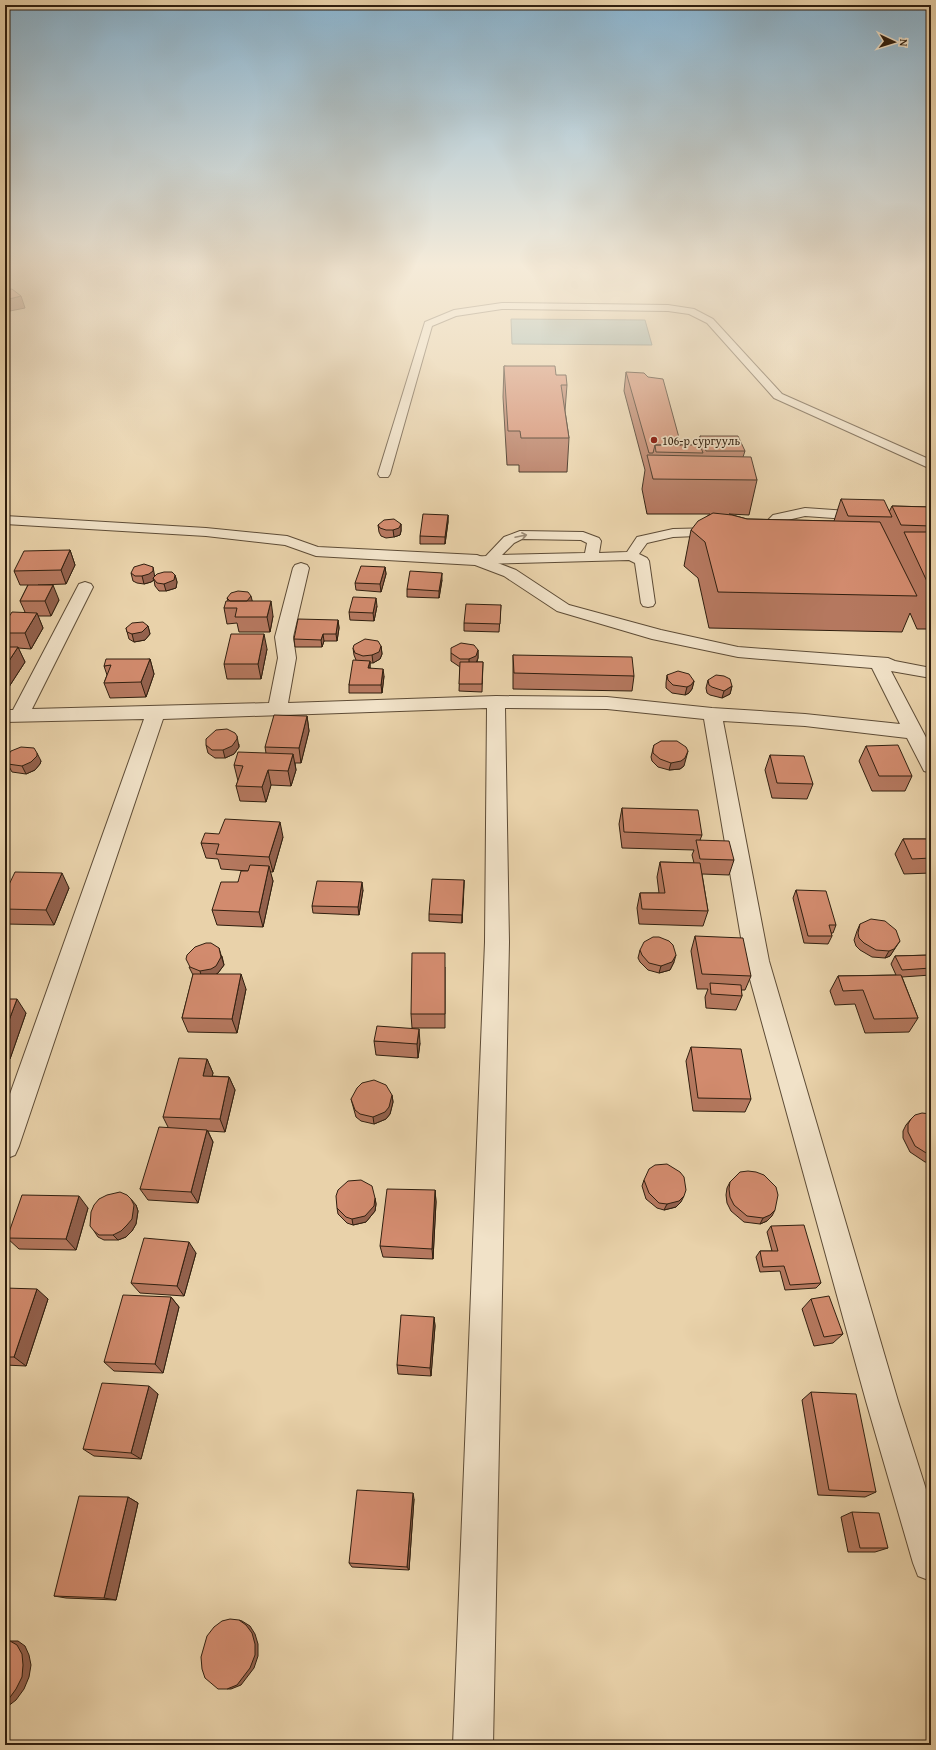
<svg xmlns="http://www.w3.org/2000/svg" width="936" height="1750" font-family="'Gentium Book Plus',serif">
	<style>
		.water { fill: #9ab6b2; stroke: #707a71 }
		.lines { fill: none; stroke-linecap: round; stroke-linejoin: round }
		.lane-casing { stroke: #5e4c36; stroke-width: 2 }
		.street-casing { stroke: #5e4c36; stroke-width: 2 }
		.lane { fill: #f1e2c8; fill-rule: evenodd }
		.street { fill: #f1e2c8; fill-rule: evenodd }
		.wall { fill: #b5785f; stroke: #301f0f }
		.shaded-wall { fill: #93614d; stroke: #301f0f }
		.building { fill: #d28b6e; stroke: #301f0f }
		.oneway { stroke: #9a8a75 }
		.poi-dot { fill: #8f2418; stroke: #f1e2c8; stroke-width: 1.5 }
		.labels { text-anchor: middle; dominant-baseline: central; stroke-width: 3.5; stroke-linejoin: round; paint-order: stroke }
		.far-poi-label { font-size: 12px; fill: #301f0f; stroke: #f1e2c8; text-anchor: start }
	</style>
	<rect width="100%" height="100%" fill="#e9d2aa"/>
	<filter id="stains"><feTurbulence type="fractalNoise" baseFrequency=".005" numOctaves="4"/><feColorMatrix values="0 0 0 0 .2 0 0 0 0 .09 0 0 0 0 .02 0 0 0 .5 -.17"/></filter>
	<radialGradient id="worn" r=".72"><stop offset=".6" stop-color="#630" stop-opacity="0"/><stop offset="1" stop-color="#630" stop-opacity=".3"/></radialGradient>
	<path class="water" d="M511 319 645 320 652 345 512 344Z"/>
	<g class="lines">
		<defs>
			<path id="lane" d="M502 303 668 305 694 309 713 319 782 394 931 460V469L774 398 707 323 689 314 668 311 502 309 456 316 432 326 390 474 388 477H380L378 474 425 322 454 310Z
				M805 508 862 512 867 513 869 516 867 519 862 520 805 516 783 521 769 535H749L747 532 749 529 760 528 773 515Z
				M716 528 721 529 723 532 721 535 673 537 647 543 639 554 647 558 649 561 655 603 653 606 648 607 643 606 641 603 635 563 629 560 477 564 472 563 470 560 472 557 486 556 504 537 520 531 583 532 599 538 601 541 599 553 627 552 637 537 673 529ZM522 539 581 540 587 543 585 553 502 555 514 543Z"/>
			<path id="street" d="M5 516 206 528 287 536 318 547 477 555 516 570 569 605 661 630 738 647 888 658 895 661 931 668V678L891 671 931 747V773L924 771 907 738 805 726 723 721 769 961 898 1401 931 1505V1581L918 1576 913 1563 866 1401 745 961 704 719 607 709 505 708 509 942 493 1745H453L485 942 487 708 163 719 19 1146 15 1155 5 1159V1108L144 719 5 722V710H13L79 584 85 582 91 584 93 587 32 709 269 703 278 658 275 637 293 568 295 565 301 563 307 565 309 568 293 637 296 658 288 703 496 696 607 697 712 708 805 714 900 724 872 668 738 657 652 639 557 611 504 576 475 565 316 556 285 545 206 536 5 524Z"/>
		</defs>
		<use href="#lane" class="lane-casing"/>
		<use href="#street" class="street-casing"/>
		<use href="#lane" class="lane"/>
		<use href="#street" class="street"/>
	</g>
	<path class="wall" d="M504 366 556 375 567 385 565 411 569 438 567 472H519V465H507L503 397Z
		M626 372 681 445H698L700 436 745 451 743 457 757 480 749 515 729 514 747 519 834 521 841 499 889 512 892 506 931 507V629H917L910 613 902 632 709 628 698 578 684 566 691 530 710 514H647L642 489 645 470 624 391Z
		M448 515V522L445 544H420V536Z
		M401 524V531L400 535 394 537 386 538 381 536 379 532 378 525Z
		M70 550 75 565 66 584 38 585 59 600 51 616H38L43 628 31 649 18 648 25 662 5 693V623L25 612 20 601 28 585H20L14 571Z
		M385 567 386 574 381 592 356 590 355 583Z
		M131 573 155 576 175 575 177 582 176 588 166 591H159L155 586 154 580 151 582 144 584 137 583 133 581Z
		M442 580 439 598 407 597V589Z
		M227 598 252 601 273 616 270 632H239L237 623 227 624 224 608 228 601Z
		M501 605 499 632 464 631V623Z
		M377 606 374 621 350 620 349 612Z
		M338 620 339 628 337 641H324L322 647H295L294 639Z
		M148 626 150 634 145 640 134 642 129 639 126 628Z
		M381 646 382 654 380 659 373 663H370V668L384 676 382 693H349V685L356 660 354 655 353 648Z
		M267 649 261 679H227L224 664Z
		M478 650V658L477 662H483L482 692 459 691 460 667 451 661V653Z
		M513 655 634 676 632 691 513 689Z
		M150 659 154 674 146 697 110 698 104 683 107 675 104 666Z
		M667 675 694 681 692 689 689 693 685 695 672 693 666 688V683Z
		M708 680 732 686 730 694 722 698 710 695 707 693 706 688Z
		M307 716 309 731 301 763H295L296 770 291 786 271 785 266 802 240 801 236 786 238 781 234 765 266 753 265 747Z
		M239 744V747L234 754 225 758H215L208 753 206 745Z
		M654 745 684 766 680 769 669 770 658 767 652 761 651 757Z
		M866 746 912 776 905 791H872L859 761Z
		M770 755 813 784 807 799 772 798 765 770Z
		M6 761H41L40 764 35 770 26 774 12 772Z
		M622 808 702 835 700 840 734 860 729 875 702 874 708 911 703 926 639 924 637 908 640 893H659L657 877 660 862 694 863 692 855 694 850 622 848 619 824Z
		M283 837 273 872H270L273 881 263 927 217 925 212 910 248 871 221 869 218 859 206 858 201 843Z
		M903 839H931V873L904 874 895 854Z
		M464 880 462 923 429 921V914Z
		M69 888 54 925 6 924 5 921V893Z
		M363 890 359 915 313 913 312 906Z
		M796 890 836 925 833 933H831L832 936 828 944 804 943 793 898Z
		M860 924 895 948 890 956 885 958 872 957 860 950 856 946 854 940 857 931Z
		M695 936 751 976 745 990H741L742 996 736 1010 706 1008 705 997 708 989H697L691 951Z
		M640 950 674 962 670 970 659 973 648 970 640 962 638 958Z
		M931 955V975L902 977 918 1018 909 1032 865 1033 855 1004 835 1005 830 991 838 976 896 975 891 964 895 956Z
		M222 956 224 965 218 973 217 974 246 989 237 1033 188 1032 182 1018 193 975 189 967Z
		M445 967V1028H412L411 1014Z
		M5 999 26 1013 10 1059H5Z
		M374 1041 420 1043 418 1058 376 1055Z
		M691 1047 751 1099 745 1112 693 1111 686 1061Z
		M207 1059 213 1073 212 1076 229 1077 235 1090 225 1132 208 1131 213 1142 198 1203 148 1200 140 1189 168 1127 163 1117Z
		M392 1095 393 1102 390 1114 386 1119 374 1124 361 1121 356 1117 351 1099Z
		M931 1114V1163L925 1162 910 1152 903 1138V1131L906 1125 911 1119Z
		M644 1180 681 1202 676 1207 664 1210 657 1208 646 1199 642 1186Z
		M730 1182 772 1216 767 1221 760 1224 744 1222 731 1211 727 1203 726 1195 727 1188Z
		M435 1190 436 1202 433 1259 383 1257 380 1246Z
		M375 1198 376 1204 375 1211 366 1222 353 1225 347 1223 338 1214 337 1208Z
		M136 1205 138 1211 136 1224 132 1231 126 1237 118 1240H104L98 1237 94 1231Z
		M88 1208 76 1250 19 1249 7 1238Z
		M771 1226 821 1283 816 1288 785 1290 780 1271 760 1272 756 1257 760 1251H772L767 1232Z
		M196 1253 184 1296 140 1293 131 1283Z
		M5 1288 48 1299 26 1366 5 1365Z
		M171 1297 179 1307 163 1373 114 1371 104 1362Z
		M811 1299 843 1334 833 1343 814 1346 802 1309Z
		M434 1317 435 1326 431 1376 398 1374 397 1365Z
		M811 1392 876 1492 865 1497 818 1495 802 1400Z
		M158 1394 141 1459 94 1456 83 1449Z
		M128 1497 138 1503 116 1600 66 1598 54 1596Z
		M414 1499 409 1570 352 1567 349 1563Z
		M852 1512 888 1548 875 1552H848L841 1517Z"/>
	<path class="shaded-wall" d="M21 296 25 308 5 312V300Z
		M448 515V522L445 544V537Z
		M401 524V531L400 535 394 537 393 530Z
		M70 550 75 565 66 584 61 570Z
		M153 567 155 578H153L154 580 151 582 144 584 142 576Z
		M385 567 386 574 381 592 380 584Z
		M442 573V580L439 598V591Z
		M175 575 177 582 176 588 166 591 164 584Z
		M53 585 59 600 51 616 45 601Z
		M251 596 253 604H239Z
		M376 598 377 606 374 621 373 613Z
		M271 601 273 616 270 632 267 617Z
		M37 613 43 628 31 649 25 633Z
		M338 620 339 628 337 641 336 634Z
		M148 626 150 634 145 640 134 642 132 634Z
		M264 634 267 649 261 679 258 664Z
		M323 634 324 641 322 647 321 640Z
		M381 646 382 654 380 659 373 663 372 655Z
		M18 647 25 662 5 693V667Z
		M478 650V658L476 663 469 667V659Z
		M150 659 154 674 146 697 141 682Z
		M370 661V668H368Z
		M383 669 384 676 382 693 381 685Z
		M694 681 692 689 689 693 685 695 687 687Z
		M732 686 730 694 722 698 724 691Z
		M307 716 309 731 301 763 299 748Z
		M237 736 239 747 234 754 225 758 223 750Z
		M688 751 684 766 680 769 669 770 671 763Z
		M37 753 41 761 40 764 35 770 26 774 22 766Z
		M293 754 296 770 291 786 288 771Z
		M268 770 271 785 266 802 262 787Z
		M280 822 283 837 273 872 269 857Z
		M269 866 273 881 263 927 259 912Z
		M62 873 69 888 54 925 46 910Z
		M464 880V888L462 923V915Z
		M362 882 363 890 359 915 358 907Z
		M900 941 890 956 885 958 889 951Z
		M219 948 224 965 218 973 213 976 202 979 200 971Z
		M676 955 674 962 670 970 659 973 661 966Z
		M241 974 246 989 237 1033 232 1019Z
		M17 999 26 1013 10 1059 5 1053V1031Z
		M419 1029 420 1043 418 1058 417 1044Z
		M207 1059 213 1073 209 1089 203 1076Z
		M229 1077 235 1090 225 1132 220 1119Z
		M392 1095 393 1102 390 1114 386 1119 374 1124 373 1117Z
		M207 1130 213 1142 198 1203 191 1192Z
		M435 1190 436 1202 433 1259 432 1249Z
		M79 1196 88 1208 76 1250 66 1239Z
		M684 1196 681 1202 676 1207 664 1210 667 1204Z
		M375 1198 376 1204 375 1211 366 1222 353 1225 352 1219Z
		M131 1199 136 1205 138 1211 136 1224 132 1231 126 1237 118 1240 113 1235Z
		M775 1210 772 1216 767 1221 760 1224 763 1218Z
		M189 1242 196 1253 184 1296 177 1286Z
		M37 1289 48 1299 26 1366 14 1357Z
		M171 1297 179 1307 163 1373 155 1364Z
		M434 1317 435 1326 431 1376 430 1368Z
		M149 1386 158 1394 141 1459 131 1453Z
		M413 1493 414 1499 409 1570 407 1567Z
		M128 1497 138 1503 116 1600 104 1598Z
		M239 1620 242 1621 250 1626 255 1634 258 1644V1656L254 1668 241 1685 231 1689H227Z
		M10 1641H18L25 1646 29 1655 31 1665 29 1677 24 1689 16 1700 7 1707 5 1708Z"/>
	<path class="building" d="M12 289 21 296 5 300V290Z
		M504 366H555L556 375H566L567 385H561L569 438H521L520 431H508Z
		M626 372 644 373 648 377 663 379 681 445H655L653 453H649Z
		M700 436H738L745 451H706Z
		M655 445H700L703 453 656 452Z
		M647 455 751 457 757 480 653 479Z
		M841 499 884 500 892 517 848 516Z
		M892 506 931 507V526L901 525Z
		M713 513 732 515 747 519 880 522 917 596 718 592 705 542 691 530 698 521Z
		M423 514 448 515 445 537 420 536Z
		M394 519 401 524 399 528 393 530H386L380 528 378 525 384 520Z
		M904 532H931V590Z
		M70 550 61 570 14 571 24 551Z
		M144 564 153 567V571L149 574 142 576H135L131 573 134 567Z
		M361 566 385 567 380 584 355 583Z
		M410 571 442 573 439 591 407 589Z
		M164 572H172L175 575 174 580 164 584 157 583 153 578 157 574Z
		M28 585H53L45 601H20Z
		M238 591 248 592 251 596 247 601H230L227 598 231 593Z
		M353 597 376 598 373 613 349 612Z
		M226 601H271L267 617H235L237 608H224Z
		M466 604 501 605 500 624 464 623Z
		M12 612 37 613 25 633H5V623Z
		M298 619 338 620 336 634H323L321 640 294 639Z
		M143 622 148 626 142 632 132 634 127 632 126 628 132 623Z
		M231 634H264L258 664H224Z
		M365 639 378 641 381 646 379 652 372 655 363 656 355 653 353 648 354 645Z
		M461 643 474 645 478 650 476 656 469 659H460L451 653V648Z
		M5 647H18L5 667Z
		M513 655 632 657 634 676 514 673Z
		M106 659H150L141 682 104 683 111 665 104 666Z
		M353 660 370 661 368 668 383 669 381 685H349Z
		M460 662H483L482 684H459Z
		M678 671 689 674 694 681 691 685 687 687 673 685 668 680 667 675Z
		M716 675 724 676 730 679 732 686 724 691 712 687 709 685 708 680Z
		M274 715 307 716 299 748 265 747Z
		M227 729 235 733 237 736V739L232 746 223 750H212L206 745V739L216 730Z
		M661 741H677L686 747 688 751 685 758 681 761 671 763 660 759 653 753V749L654 745Z
		M898 745 912 776H879L866 746Z
		M21 747 34 748 37 753V756L31 762 22 766 8 764 6 761 8 755 11 751Z
		M238 752 293 754 288 771 268 770 262 787 236 786 243 766 234 765Z
		M770 755 804 756 813 784 777 783Z
		M622 808 698 810 702 835 624 832Z
		M225 819 280 822 269 857 216 854 219 844 201 843 205 833 219 834Z
		M903 839H931V858L912 859Z
		M696 840 729 841 734 860 700 859Z
		M660 862 700 863 708 911 642 909 640 893H665Z
		M250 865 269 866 259 912 212 910 221 882H238L241 871H248Z
		M15 872 62 873 46 910 5 909V893Z
		M432 879 464 880 462 915 429 914Z
		M317 881 362 882 358 907 312 906Z
		M796 890 826 891 836 925H829L832 936H808Z
		M871 919 885 921 896 930 900 941 894 949 889 951 876 950 864 943 859 938 858 933 860 924Z
		M695 936 743 938 751 976 702 974Z
		M653 937H659L669 941 673 945 676 955 672 962 661 966 649 963 642 955 640 950 644 942Z
		M206 943H211L219 948 221 957 216 966 211 969 200 971 190 967 186 959 187 955 195 947Z
		M412 953H445V1014H411Z
		M931 955V968L902 970 895 956Z
		M193 974H241L232 1019 182 1018Z
		M901 975 918 1018 874 1019 863 990 843 991 838 976Z
		M710 983 741 985 742 996 711 994Z
		M5 999H17L5 1031Z
		M377 1026 419 1029 417 1044 374 1041Z
		M691 1047 741 1049 751 1099 698 1098Z
		M179 1058 207 1059 203 1076 229 1077 220 1119 163 1117Z
		M374 1080 386 1085 392 1095 389 1107 385 1112 373 1117 360 1114 355 1110 351 1099 357 1088 362 1083Z
		M922 1113 931 1114V1156L915 1146 908 1132V1124L911 1119 915 1115Z
		M159 1127 207 1130 191 1192 140 1189Z
		M667 1164 680 1172 684 1177 686 1190 684 1196 679 1201 667 1204 659 1203 649 1193 644 1180 649 1169 655 1165Z
		M748 1171 756 1172 764 1175 776 1187 778 1195 775 1210 770 1215 763 1218 747 1216 734 1205 730 1197 729 1189 730 1182 740 1172Z
		M361 1180 372 1186 375 1198 374 1206 365 1216 352 1219 346 1217 337 1208 336 1196 338 1190 348 1181Z
		M387 1189 435 1190 432 1249 380 1246Z
		M120 1192 127 1195 131 1199 134 1205 132 1219 127 1225 121 1231 113 1235H99L94 1231 90 1226 91 1212 94 1205 99 1199 107 1195Z
		M22 1195 79 1196 66 1239 7 1238Z
		M804 1225 821 1283 790 1285 784 1266 763 1267 760 1251H778L771 1226Z
		M144 1238 189 1242 177 1286 131 1283Z
		M5 1288 37 1289 14 1357H5Z
		M123 1295 171 1297 155 1364 104 1362Z
		M829 1296 843 1334 824 1337 811 1299Z
		M401 1315 434 1317 430 1368 397 1365Z
		M102 1383 149 1386 131 1453 83 1449Z
		M811 1392 856 1394 876 1492 829 1490Z
		M357 1490 413 1493 407 1567 349 1563Z
		M79 1496 128 1497 104 1598 54 1596Z
		M852 1512 879 1513 888 1548H860Z
		M230 1619 239 1620 246 1625 252 1633 255 1644V1655L250 1668 237 1685 227 1689H218L205 1678 202 1669 201 1657 207 1636 214 1627 222 1621Z
		M5 1640 10 1641 17 1645 22 1654 23 1665 22 1677 16 1689 8 1700 5 1703Z"/>
	<defs><path id="oneway-shaft" d="M-6 0H5M1.5-3L5.5 0L1.5 3" fill="none" stroke-width="1.6" stroke-linecap="round" stroke-linejoin="round"/></defs>
	<use class="oneway" href="#oneway-shaft" transform="translate(521 536) rotate(-12)"/>
	<linearGradient id="sky" x2="0" y2="1"><stop stop-color="#89b5d2"/><stop offset="0.52" stop-color="#f5ebd9"/><stop offset="1" stop-color="#f5ebd9" stop-opacity="0"/></linearGradient>
	<rect width="936" height="511" fill="url(#sky)"/>
	<circle class="poi-dot" cx="654" cy="440" r="4"/>
	<g class="labels">
		<g class="far-poi-label">
			<text x="662" y="440">106-р сургууль</text>
		</g>
	</g>
	<rect width="936" height="1750" fill="none" stroke="#e9d2aa" stroke-width="20"/>
	<rect x="6" y="6" width="924" height="1738" fill="none" stroke="#301f0f" stroke-width="2"/>
	<rect x="10" y="10" width="916" height="1730" fill="none" stroke="#301f0f"/>
	<g transform="translate(894 42) rotate(94)" stroke="#f1e2c8" stroke-width="3" paint-order="stroke">
	<path d="M0-3L7 15L0 10L-7 15Z" fill="#301f0f"/>
	<text y="-6" font-size="11" font-weight="bold" text-anchor="middle" fill="#301f0f">N</text>
	</g>
	<rect width="100%" height="100%" filter="url(#stains)"/>
	<rect width="100%" height="100%" fill="url(#worn)"/>
</svg>
